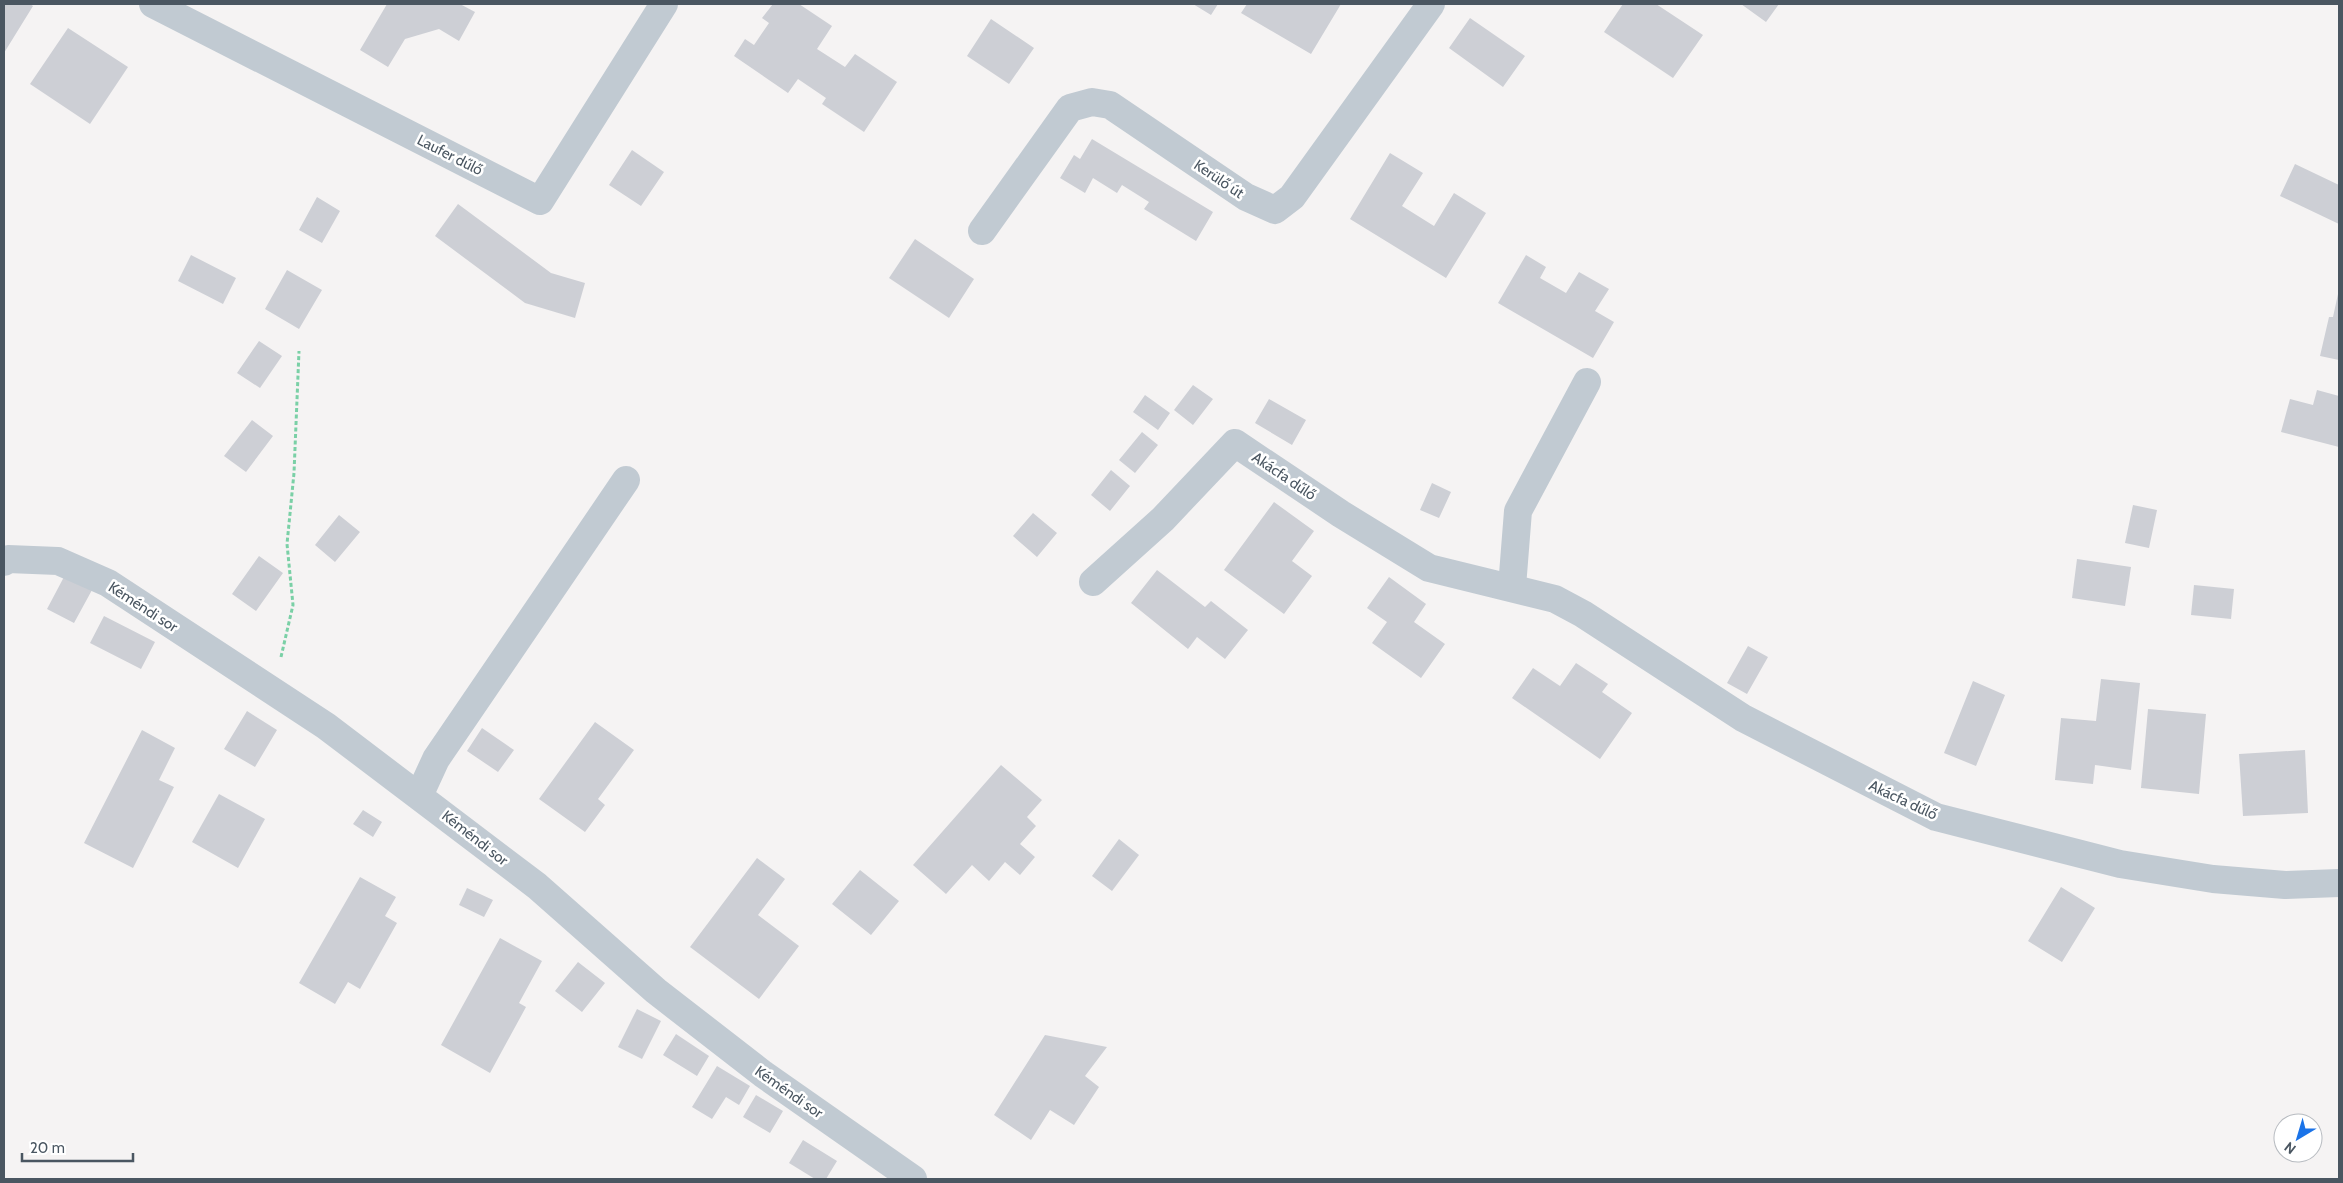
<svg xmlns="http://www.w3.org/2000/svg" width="2343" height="1183" font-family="Cabin,sans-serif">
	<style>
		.building { fill: #cdcfd5 }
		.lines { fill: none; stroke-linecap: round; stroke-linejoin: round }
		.path { stroke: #7ad0a6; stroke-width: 3; stroke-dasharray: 4 2.5; stroke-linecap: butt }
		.minor { stroke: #c1cad2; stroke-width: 28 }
		.labels { text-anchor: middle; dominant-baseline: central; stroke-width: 5; stroke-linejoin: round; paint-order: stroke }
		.street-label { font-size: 15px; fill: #4a5661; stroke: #fff }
	</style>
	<rect width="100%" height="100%" fill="#f5f3f3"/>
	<path class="building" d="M4 4H30L33 6 4 53Z
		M387 4H460L475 12 459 41 439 29 405 39 388 67 360 50Z
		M773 4H799L832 26 817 49 845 67 855 54 897 82 864 132 822 104 826 98 798 79 788 93 734 56 745 39 754 45 769 23 762 18Z
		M1193 4H1218L1211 15Z
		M1247 4H1341L1311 54 1241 13Z
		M1623 4H1656L1703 35 1673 78 1604 32Z
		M1741 4H1779L1766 22Z
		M1470 18 1525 56 1503 87 1449 48Z
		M991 19 1034 48 1009 84 967 56Z
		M68 28 128 67 90 124 30 84Z
		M1092 139 1213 212 1196 241 1144 209 1149 202 1122 185 1117 193 1093 178 1085 193 1060 178 1074 155 1080 159Z
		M632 150 664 172 641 206 609 185Z
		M1390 153 1423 173 1402 206 1434 226 1454 193 1486 213 1446 278 1350 219Z
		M2295 164 2339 185V224L2280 196Z
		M317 197 340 211 322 243 299 230Z
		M458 204 551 273 585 283 575 318 525 303 435 236Z
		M915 239 974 279 949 318 889 278Z
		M191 255 236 278 223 304 178 281Z
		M1526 255 1546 267 1540 278 1566 293 1579 272 1609 289 1595 311 1614 322 1593 358 1498 303Z
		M287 270 322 290 299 329 265 309Z
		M2338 294H2339V360L2320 356 2329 317H2333Z
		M259 341 282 356 260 388 237 373Z
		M1193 385 1213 399 1193 425 1174 410Z
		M2317 390 2339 396V447L2281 432 2290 399 2313 405Z
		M1145 395 1170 413 1158 430 1133 412Z
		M1269 399 1306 420 1292 445 1255 423Z
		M252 420 273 436 246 472 224 456Z
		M1142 432 1158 445 1135 473 1119 460Z
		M1111 470 1130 486 1110 511 1091 495Z
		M1432 483 1451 492 1439 518 1420 510Z
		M1274 502 1314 531 1292 561 1312 576 1284 614 1224 570Z
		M2133 505 2157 510 2149 548 2125 543Z
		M1033 513 1057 533 1037 557 1013 536Z
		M339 515 360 532 335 562 315 545Z
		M259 556 283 573 256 611 232 594Z
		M2077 559 2131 567 2125 606 2072 598Z
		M1157 570 1205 607 1211 601 1248 630 1225 659 1197 637 1188 649 1131 603Z
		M65 575 92 590 74 623 47 609Z
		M1389 577 1426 604 1414 622 1445 644 1421 678 1372 643 1387 622 1367 608Z
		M2194 585 2234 589 2231 619 2191 615Z
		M104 616 155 642 141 669 90 643Z
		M1748 646 1768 657 1747 694 1727 683Z
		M1576 663 1608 684 1602 692 1632 713 1600 759 1512 698 1533 668 1560 686Z
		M2101 679 2140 683 2131 770 2095 765 2093 784 2055 780 2061 718 2096 721Z
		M1973 681 2005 695 1976 766 1944 753Z
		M2148 709 2206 714 2199 794 2141 788Z
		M247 711 277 730 255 767 224 749Z
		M595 722 634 750 598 799 605 805 585 832 539 799Z
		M482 728 514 750 498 772 467 751Z
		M142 730 175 748 159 780 174 787 133 868 84 843Z
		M2305 750 2308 813 2243 816 2239 754Z
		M1001 765 1042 800 1027 817 1036 826 1020 844 1035 857 1020 875 1005 862 989 881 972 865 946 894 913 865Z
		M219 794 265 819 238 868 192 842Z
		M363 810 382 822 373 837 353 824Z
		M1119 839 1139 855 1112 891 1092 876Z
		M757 858 785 879 758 915 799 946 759 999 690 947Z
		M860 870 899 901 871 935 832 904Z
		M360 877 396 897 385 916 397 923 360 989 348 982 335 1004 299 983Z
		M2061 887 2095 908 2062 962 2028 941Z
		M467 888 493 900 484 917 459 905Z
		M500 938 542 961 519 1003 526 1007 490 1073 441 1045Z
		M578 962 605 983 582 1012 555 991Z
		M637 1009 661 1021 642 1059 618 1047Z
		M676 1034 709 1056 697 1076 663 1055Z
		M1045 1035 1107 1047 1085 1076 1099 1087 1074 1125 1050 1110 1031 1140 994 1115Z
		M717 1066 750 1086 739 1105 726 1097 712 1119 692 1107Z
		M756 1095 783 1111 770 1133 743 1117Z
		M803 1140 837 1161 826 1179H815L789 1163Z"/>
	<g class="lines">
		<path class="path" d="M281 657 293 605 287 544 294 473 299 351"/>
		<path class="minor" d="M153 4 540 201 664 4
			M982 231 1070 108 1092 102 1110 105 1246 197 1275 210 1292 197 1431 4
			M4 562 8 559 58 561 108 583 326 726 537 886 656 991 763 1074 913 1179
			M1093 582 1163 519 1235 443 1341 514 1429 568 1555 599 1583 614 1743 718 1936 817 2120 864 2213 879 2285 885 2339 883
			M1512 587 1518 511 1587 382
			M419 796 436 759 626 480"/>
	</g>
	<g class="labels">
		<g class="street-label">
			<text transform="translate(450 155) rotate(27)">Laufer dűlő</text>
			<text transform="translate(1219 179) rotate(34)">Kerülő út</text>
			<text transform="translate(1284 476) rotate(34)">Akácfa dűlő</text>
			<text transform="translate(143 607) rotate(33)">Kéméndi sor</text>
			<text transform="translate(1903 800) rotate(25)">Akácfa dűlő</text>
			<text transform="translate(475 838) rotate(38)">Kéméndi sor</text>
			<text transform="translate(789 1092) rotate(35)">Kéméndi sor</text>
		</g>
	</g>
	<rect width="2343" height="1183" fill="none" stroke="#4a5661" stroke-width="10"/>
	<g transform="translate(2298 1138) rotate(218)"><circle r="24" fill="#ffffff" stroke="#b7bbc0"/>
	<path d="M0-4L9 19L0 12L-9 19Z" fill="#1a73e8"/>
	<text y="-8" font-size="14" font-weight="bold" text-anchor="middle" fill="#4a5661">N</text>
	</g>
	<path d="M22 1153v8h111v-8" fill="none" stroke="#4a5661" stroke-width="2.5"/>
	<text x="30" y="1153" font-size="15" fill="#4a5661" stroke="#ffffff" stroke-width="4" paint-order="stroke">20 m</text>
</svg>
